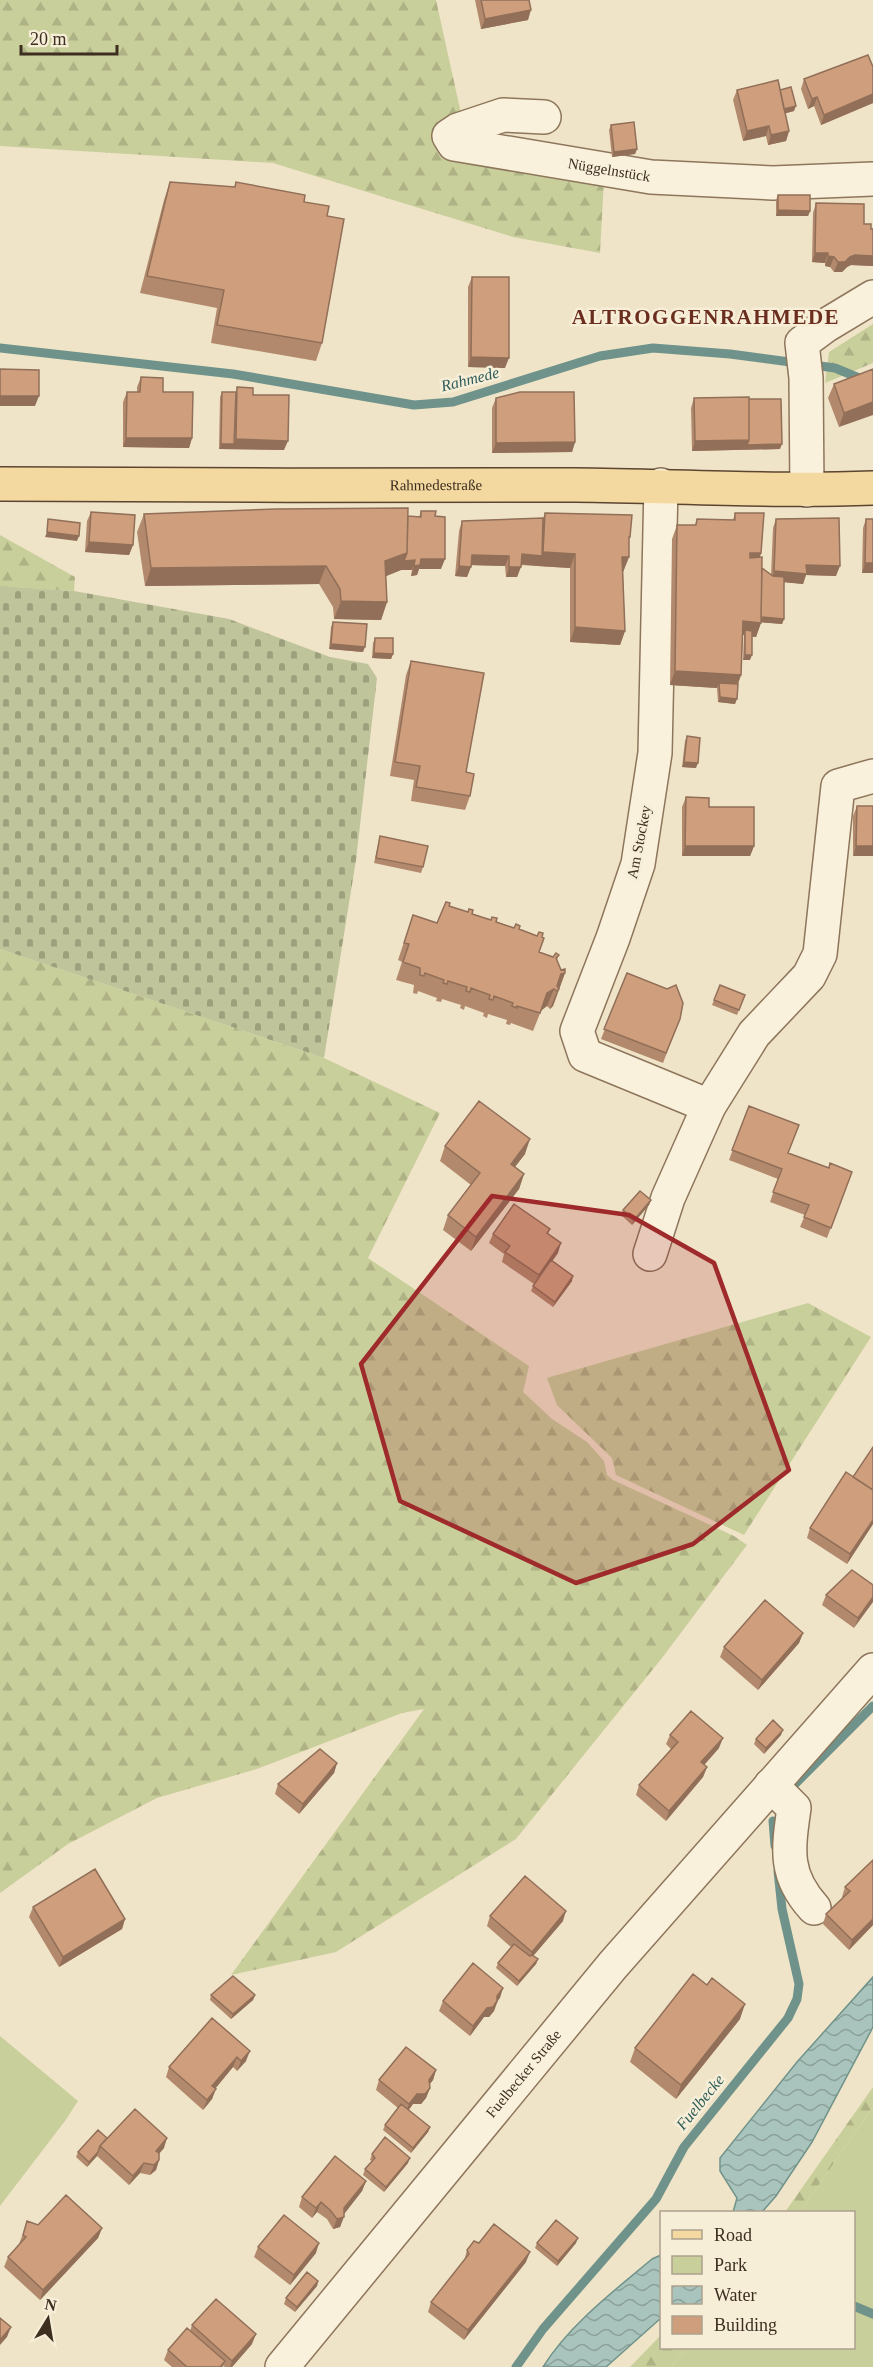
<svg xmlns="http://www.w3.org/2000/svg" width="873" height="2367" font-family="Georgia,serif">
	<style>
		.green { fill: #c9cf9b }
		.forest { fill: url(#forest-firs) }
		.cemetery { fill: url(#cemetery-stones) }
		.water { fill: url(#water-waves); stroke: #6f938a; stroke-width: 1.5 }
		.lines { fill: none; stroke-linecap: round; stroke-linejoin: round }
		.stream { stroke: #6f938a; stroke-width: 9 }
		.minor-casing { stroke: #8d765c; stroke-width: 36 }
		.major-casing { stroke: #5b4430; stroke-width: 36 }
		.minor { stroke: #faf1dc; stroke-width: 33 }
		.major { stroke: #f3d9a0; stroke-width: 33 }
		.wall { fill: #b2896c }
		.shaded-wall { fill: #916f58 }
		.building { fill: #cf9f7d; stroke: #916f58; stroke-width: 1.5 }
		.marked { fill: #9e2a2b; fill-opacity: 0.2; stroke: #9e2a2b; stroke-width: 4.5; stroke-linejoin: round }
		.labels { text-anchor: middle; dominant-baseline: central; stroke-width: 5; stroke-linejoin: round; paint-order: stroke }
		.street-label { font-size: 15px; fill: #3d2e20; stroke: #f7eed8 }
		.water-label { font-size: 16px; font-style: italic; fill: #2f5d5a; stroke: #f7eed8 }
		.district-label { font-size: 21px; font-weight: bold; letter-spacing: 1.5px; fill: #6b2e1e; stroke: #f7eed8 }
	</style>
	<defs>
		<pattern id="forest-firs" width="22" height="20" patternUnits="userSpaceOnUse" patternTransform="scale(1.5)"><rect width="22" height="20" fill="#c9cf9b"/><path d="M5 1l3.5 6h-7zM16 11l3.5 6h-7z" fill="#aeb285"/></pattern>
		<pattern id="cemetery-stones" width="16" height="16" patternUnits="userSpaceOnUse" patternTransform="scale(1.5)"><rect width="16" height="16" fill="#bfc49a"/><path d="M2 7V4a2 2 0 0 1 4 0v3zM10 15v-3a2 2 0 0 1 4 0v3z" fill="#9ca07d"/></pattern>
		<pattern id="water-waves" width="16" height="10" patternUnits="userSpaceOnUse" patternTransform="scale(1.5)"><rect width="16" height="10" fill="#a9c4bc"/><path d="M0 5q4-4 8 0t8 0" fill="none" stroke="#8ba098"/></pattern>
	</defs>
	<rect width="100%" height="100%" fill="#f0e4c8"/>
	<path class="green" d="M0 2036 78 2101 65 2121 0 2206Z
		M873 2107V2367H671L687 2348H854V2212H800Z"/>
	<path class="forest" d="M0 0H436L462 118 475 134 605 161 600 253 513 237 273 163 0 146Z
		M873 324V363L825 383 829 352Z
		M0 535 75 577 74 591 0 586Z
		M0 949 324 1058 440 1113 368 1258 529 1366 523 1392 552 1419 587 1442 604 1461 607 1475 613 1480 734 1536 747 1545 662 1658 516 1839 336 1952 231 1975 424 1709 402 1713 257 1769 157 1798 68 1844 0 1893Z
		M808 1303 871 1337 744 1535 616 1475 612 1458 557 1405 547 1378Z
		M873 2087V2107L800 2212H785Z
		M661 2335 662 2348H687L671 2367H630Z"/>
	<path class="cemetery" d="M0 586 74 591 229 619 330 657 368 664 377 678 356 860 324 1058 0 949Z"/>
	<path class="water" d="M873 1977V2027L812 2142 776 2196 762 2212H733L737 2198 720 2171V2158L797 2062Z
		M661 2255V2318L606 2367H543C569 2325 615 2290 652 2259Z"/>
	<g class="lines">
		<path class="stream" d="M0 348 233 374 414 405 453 402 600 356 653 348 730 354 835 368 864 380
			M790 1789 873 1706
			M773 1821 775 1846
			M854 2306 873 2314
			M516 2367 543 2329 656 2199 684 2147 788 2018 797 1999 799 1984 782 1909 778 1871"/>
		<defs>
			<g id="minor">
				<path id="s1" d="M544 117 503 115 458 130 449 136 454 144 651 177 773 183 873 179"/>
				<path d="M661 485 655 753 638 864 613 938 577 1031 585 1055 709 1106"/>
				<path d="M807 490 806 378 802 343 825 326 873 297"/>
				<path d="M650 1254 668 1198 709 1106 754 1034 809 976 820 954 838 786 873 776"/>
				<path d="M771 1785 794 1808C788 1850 784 1875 814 1908"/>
				<path id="s2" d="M282 2367 613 1965 873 1670"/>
			</g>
			<g id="major">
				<path id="s3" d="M0 484C192 486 383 485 575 485 674 486 774 492 873 488"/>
			</g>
		</defs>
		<use href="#minor" class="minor-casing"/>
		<use href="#major" class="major-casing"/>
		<use href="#minor" class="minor"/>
		<use href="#major" class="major"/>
	</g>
	<path class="wall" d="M475 0H529L528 20 481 29Z
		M873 67V103L821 125 814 106 808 109 801 89 804 79Z
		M737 90H780L794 111 785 113 789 131 786 141 768 145 766 136 743 141 733 100Z
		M611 125 637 149 635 154 612 157 609 130Z
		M170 182 235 187 236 182 304 202 327 216 322 343 316 361 211 343 217 308 140 293 164 200Z
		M778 195 810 211 808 216H776V200Z
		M816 203 864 224 871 229H873V266L851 265 847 267 842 272H834L830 267 825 266V263L812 262 813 213Z
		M472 277 505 368 468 367V287Z
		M873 369 839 427 828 398 834 384Z
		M141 377 163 392 192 438 189 448 123 447V402L127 392H137V387Z
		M237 387 253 395 284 450 219 449 220 397 222 392H236Z
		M496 398 575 442 572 452 492 453V408Z
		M694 398 749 399 780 449 692 451 691 408Z
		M421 511 435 516 441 569H419L417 575 411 576 412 570H401L386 576 387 602 381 620 334 619 333 607 319 584 145 586 137 532 144 514 419 517Z
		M91 512 133 545 129 555 85 552 87 521Z
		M545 513 629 542V557L623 572 625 631 620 645 570 642V568L521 565 517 577H506L505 566 471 565 467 577 455 576 459 531 462 521 543 518Z
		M735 513 761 553 760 557 762 568 771 575 773 528 776 519 836 576 806 575 803 584 784 582V619L782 624 761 622 756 637 752 636 750 660H743L744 635H743L741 675 738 684 735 704 718 702 717 688 670 685 672 539 677 525H695L697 519 733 520Z
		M866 519H873V573H862L863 528Z
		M333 622 363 652 329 649 331 627Z
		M375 638 393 654 391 659 372 658 373 643Z
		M411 661 470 796 465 810 411 801 414 780 390 776 406 675Z
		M687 736 696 768 682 767 685 741Z
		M686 797 709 807 754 846 750 856H682V807Z
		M857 806H873L853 856V816Z
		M380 836 423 867 421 873 374 863Z
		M449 906 519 929 539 952 553 957 559 955 557 960 561 970 565 973 553 1006 550 1009 547 1006 541 1011 533 1031 511 1023 510 1025 506 1024 507 1020 488 1014 487 1018 483 1016 484 1013 465 1006 464 1010 460 1008 461 1005 442 999 441 1002 436 1001 437 998 418 991 417 994 413 993 414 985 396 980 402 962 398 960 413 915 437 923Z
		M627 973 667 989 680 1019 663 1063 601 1039Z
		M745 995 737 1015 712 1005 714 1000Z
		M749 1106 789 1153 829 1168 852 1172 827 1238 800 1227 805 1215 770 1202 778 1179 729 1160Z
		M445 1146 525 1154 515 1167 524 1174 519 1189 471 1251 443 1230 448 1215 471 1185 440 1161Z
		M651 1200 649 1205 632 1225 621 1215 623 1210Z
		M550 1229 548 1234 558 1253 552 1261 572 1281 553 1307 531 1291 534 1284 502 1262 504 1254 489 1243 493 1234Z
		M873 1447V1524L847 1564 807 1538 810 1528 853 1477Z
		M873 1585 854 1628 822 1605 826 1595Z
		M803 1633 799 1643 758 1690 720 1657 724 1647Z
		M670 1735 719 1748 704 1765 707 1767 703 1777 666 1821 636 1795 639 1785 671 1749 666 1744Z
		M781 1735 764 1754 754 1744 756 1739Z
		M337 1763 334 1773 299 1814 275 1794 278 1784Z
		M873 1860V1925L849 1950 823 1924 826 1914 843 1898 842 1897 845 1887Z
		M33 1907 125 1919 122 1929 59 1967 29 1917Z
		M490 1916 563 1921 533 1956 538 1959 536 1964 517 1986 496 1968 498 1963 511 1947 487 1926Z
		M707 1985 740 2019 676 2099 630 2062 635 2048Z
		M503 1988 494 2011 489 2017H484L470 2036 439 2011 443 2001Z
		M211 1995H255L253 2000 231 2019 210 2000Z
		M212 2018 246 2061 237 2071 233 2067 215 2089 212 2099 203 2110 166 2077 169 2067Z
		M436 2070 433 2080 429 2085 430 2088 426 2098 421 2104H413L409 2110 430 2127 428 2132 411 2153 383 2130 385 2125 398 2108 376 2090 379 2080Z
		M107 2138 164 2148 159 2154V2160L156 2170 150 2175 140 2173 129 2185 97 2156 87 2167 76 2157 78 2152Z
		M372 2154 408 2163 384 2192 363 2175 365 2169 372 2161 370 2160Z
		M366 2181 362 2191 344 2214 340 2227 333 2229 327 2219 317 2212 312 2218 299 2207 302 2197Z
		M38 2225 102 2228 98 2238 40 2300 4 2267 8 2257 19 2244 24 2231Z
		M537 2243H576L557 2266 535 2248Z
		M258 2247 316 2253 290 2285 254 2257Z
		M467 2250 526 2262 464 2340 428 2312 431 2302 464 2261Z
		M318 2281 317 2286 295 2312 284 2304 286 2298Z
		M192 2325 252 2344 232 2367H225L223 2366V2367H172L164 2360 168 2350 190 2331Z"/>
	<path class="shaded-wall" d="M531 10 528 20 481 29 485 19Z
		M873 94V103L821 125 824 115Z
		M817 97 814 106 808 109 812 99Z
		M796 106 794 111 780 115 782 110Z
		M769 126 766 136 743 141 747 131Z
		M789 131 786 141 768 145 771 135Z
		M637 149 635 154 612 157 614 152Z
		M778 210 810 211 808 216H776Z
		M815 253H828L825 263 812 262Z
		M855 255 873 256V266L851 265 847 267 842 272H834L838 262Z
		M828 256 834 257 830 267 825 266Z
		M471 357 509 358 505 368 468 367Z
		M0 396H39L35 406H0Z
		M873 402V415L839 427 844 413Z
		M126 438H192L189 448 123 447Z
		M236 439 288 441 284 450 219 449 221 444H234Z
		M749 440 782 444 780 449 692 451 695 441Z
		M575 442 572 452 492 453 496 443Z
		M47 532 79 536 77 541 45 537Z
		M89 542 133 545 129 555 85 552Z
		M543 552 575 554 570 568 538 566Z
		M407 553 401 570 379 579 385 561Z
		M750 553H761L756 567H745Z
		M522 554 542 556 538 566 518 564Z
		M472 555 509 556 505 566 468 565Z
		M622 557H629L623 572 617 571Z
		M421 559H445L441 569H419L417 575 411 576 414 566Z
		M415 560 412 570H401L404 561Z
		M865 563H873V573H862Z
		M806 565 840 566 836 576 806 575 803 584 771 581 774 571Z
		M326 566 319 584 145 586 151 568Z
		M459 566 471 567 467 577 455 576Z
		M509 567H521L517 577H506Z
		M341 601 387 602 381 620 334 619Z
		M758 617 784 619 782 624 756 622Z
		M743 621 761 623 756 637 745 636V630L744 635H738Z
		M575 627 625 631 620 645 570 642Z
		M331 644 365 647 363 652 329 649Z
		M374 653 393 654 391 659 372 658Z
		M745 655H752L750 660H743Z
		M675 671 741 675 736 689 719 683 717 688 670 685Z
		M720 697 737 699 735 704 718 702Z
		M684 762 698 763 696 768 682 767Z
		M685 846H754L750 856H682Z
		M856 846H873V856H853Z
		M565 973 553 1006 550 1009 557 991 555 990 561 974Z
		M554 989 547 1006 540 1011 547 993Z
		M530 1139 525 1154 506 1178 511 1164Z
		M524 1174 519 1189 471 1251 476 1237Z
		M651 1200 649 1205 632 1225 634 1220Z
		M561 1243 558 1253 535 1285 539 1275Z
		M573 1276 572 1281 553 1307 555 1302Z
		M873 1520V1524L847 1564 850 1554Z
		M873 1597V1602L854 1628 858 1618Z
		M803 1633 799 1643 758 1690 762 1680Z
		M783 1730 781 1735 764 1754 766 1748Z
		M723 1738 719 1748 698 1772 701 1762Z
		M337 1763 334 1773 299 1814 303 1804Z
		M707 1767 703 1777 666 1821 669 1811Z
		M566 1911 563 1921 528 1962 532 1952Z
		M125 1919 122 1929 59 1967 63 1957Z
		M873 1919V1925L849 1950 852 1940Z
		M538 1959 536 1964 517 1986 519 1981Z
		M503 1988 500 1998 493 2006 497 1996Z
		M255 1995 253 2000 231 2019 233 2014Z
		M497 2001 494 2011 489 2017H484L470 2036 473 2026 487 2008Z
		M745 2004 740 2019 676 2099 681 2085Z
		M250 2051 246 2061 237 2071 241 2061Z
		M237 2057 233 2067 209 2096 212 2086Z
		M436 2070 433 2080 425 2090 429 2080Z
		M430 2088 426 2098 421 2104H413L405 2114 409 2104 417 2094Z
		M216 2089 212 2099 203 2110 207 2100Z
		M430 2127 428 2132 411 2153 413 2148Z
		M167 2138 164 2148 153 2160 156 2151Z
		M98 2152 97 2156 87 2167 89 2162Z
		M410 2158 408 2163 384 2192 386 2187Z
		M159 2160 156 2170 150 2175 154 2165Z
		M144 2163 140 2173 129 2185 133 2176Z
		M366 2181 362 2191 341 2218 344 2217 340 2227 333 2229 337 2219 344 2208Z
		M321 2202 317 2212 312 2218 316 2208Z
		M102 2228 98 2238 40 2300 43 2290Z
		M578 2238 576 2243 557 2266 558 2261Z
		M319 2243 316 2253 290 2285 294 2275Z
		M530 2252 526 2262 464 2340 468 2330Z
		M318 2281 317 2286 295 2312 297 2307Z
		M11 2327 7 2337 0 2345V2340Z
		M256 2334 252 2344 232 2367H230L232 2361Z"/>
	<path class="building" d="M481 0H529L531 10 485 19Z
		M868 55 873 67V94L824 115 817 97 812 99 804 79Z
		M778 80 789 131 771 135 769 126 747 131 737 90Z
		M791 87 796 106 784 109 780 90Z
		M634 122 637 149 614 152 611 125Z
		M170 182 235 187 236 182 305 195 304 202 329 206 327 216 344 219 322 343 217 325 224 290 147 276Z
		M778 195H810V211L778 210Z
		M816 203 864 204V224H871V229H873V256L855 255 850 257 845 262H838L834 257 828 256V253H815Z
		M472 277H509V358L471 357Z
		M0 369 39 370V396H0Z
		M873 369V402L844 413 834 384Z
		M141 377 163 378V392H193L192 438H126L127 392H140Z
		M237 387 253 388V395H289L288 441 236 439Z
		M222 392H236L234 444H221Z
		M520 392H574L575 442 496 443V398Z
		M749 397V440L695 441 694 398Z
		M749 399H781L782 444 747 445 749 440Z
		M408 508 407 553 385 561 387 602 341 601 340 589 326 566 151 568 144 514 276 509Z
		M421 511H436L435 516 445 517V559H421L420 565 414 566 415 560 404 561 407 553 408 516 421 517Z
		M91 512 135 515 133 545 89 542Z
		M545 513 632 515 630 537H629V557H622L625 631 575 627V554L543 552Z
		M735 513H764L761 553H750V558L762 557 761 623 743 621 741 675 675 671 677 525H696L697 519 735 520Z
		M543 518 542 556 522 554 521 567H509V556L472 555 471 567 459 566 462 521Z
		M839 518 840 566 806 565 807 574 774 571 776 519Z
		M48 519 80 523 79 536 47 532Z
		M866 519H873V563H865Z
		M762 568 773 576 784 577V619L761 617Z
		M333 622 367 624 365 647 331 644Z
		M745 630 752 631V655H745Z
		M375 638H393V654L374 653Z
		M411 661 484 673 466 772 474 774 470 796 416 787 420 766 395 762Z
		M719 683 738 684 737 699 720 697Z
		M687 736 700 738 698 763 684 762Z
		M686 797 709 798V807H754V846H685Z
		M857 806H873V846H856Z
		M380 836 428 846 423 867 376 858Z
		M446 902 450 903 449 906 468 912 469 909 473 910 472 914 491 920 492 917 497 918 496 922 514 928 516 924 520 926 519 929 537 936 539 932 543 933 542 937 544 938 539 952 553 957 556 953 559 955 556 958 561 970 565 969V973L561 974 557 986 559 989 557 991 554 989 547 993 540 1013 517 1006V1008L512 1006 513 1003 494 996 493 1000 489 999 490 995 471 988 470 992 466 991 467 987 448 981 447 984 443 983 444 980 425 973 424 976 420 975V968L403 962 409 944 404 943 413 915 437 923Z
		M627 973 667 989 676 985 683 1003 680 1019 666 1053 604 1029Z
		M720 985 745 995 739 1010 714 1000Z
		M479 1101 530 1139 511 1164 524 1174 476 1237 448 1215 480 1173 445 1146Z
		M749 1106 799 1125 788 1153 829 1168 830 1163 852 1172 831 1228 804 1217 809 1205 773 1192 782 1169 732 1150Z
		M640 1191 651 1200 634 1220 623 1210Z
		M514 1204 550 1229 547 1233 561 1243 539 1275 505 1252 510 1246 493 1234Z
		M551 1260 573 1276 555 1302 533 1286Z
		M873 1447V1490L853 1477Z
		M846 1472 873 1490V1520L850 1554 810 1528Z
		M852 1570 873 1585V1597L858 1618 826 1595Z
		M765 1600 803 1633 762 1680 724 1647Z
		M691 1711 723 1738 701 1762 707 1767 669 1811 639 1785 678 1742 670 1735Z
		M773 1720 783 1730 766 1748 756 1739Z
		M320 1749 337 1763 303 1804 278 1784Z
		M873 1860V1919L852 1940 826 1914 850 1891 845 1887Z
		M95 1869 125 1919 63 1957 33 1907Z
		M525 1876 566 1911 532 1952 490 1916Z
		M514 1944 530 1956 532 1955 538 1959 519 1981 498 1963Z
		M473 1963 503 1988 497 1996V2001L493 2007 487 2008 473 2026 443 2001Z
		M693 1974 707 1985 712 1978 745 2004 681 2085 635 2048Z
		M233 1976 255 1995 233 2014 211 1995Z
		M212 2018 250 2051 241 2061 237 2057 212 2086 216 2089 207 2100 169 2067Z
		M406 2047 436 2070 429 2080 430 2088 425 2094H417L409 2104 379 2080Z
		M401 2104 430 2127 413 2148 385 2125Z
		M135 2109 167 2138 156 2151 159 2153V2160L154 2165 144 2163 133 2176 100 2146Z
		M98 2130 107 2138 100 2146 98 2152 89 2162 78 2152Z
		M385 2137 410 2158 386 2187 365 2169 375 2158 372 2154Z
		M335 2156 366 2181 344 2208V2217L337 2219 330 2210 321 2202 316 2208 302 2197Z
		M66 2195 102 2228 43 2290 8 2257 26 2237 23 2235 27 2221 38 2225Z
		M284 2215 319 2243 294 2275 258 2247Z
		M556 2220 578 2238 558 2261 537 2243Z
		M494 2224 530 2252 468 2330 431 2302 469 2254 467 2250 474 2241 479 2243Z
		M307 2272 318 2281 297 2307 286 2298Z
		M216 2299 256 2334 232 2361 192 2325Z
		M0 2318 11 2327 0 2340Z
		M187 2328 225 2361 220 2367H187L168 2350Z"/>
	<path class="marked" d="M492 1196 629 1215 714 1263 789 1470 693 1544 576 1583 400 1501 361 1364Z"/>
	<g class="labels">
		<g class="street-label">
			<text stroke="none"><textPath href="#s1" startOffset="266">Nüggelnstück</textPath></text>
			<text stroke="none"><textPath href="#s3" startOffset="436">Rahmedestraße</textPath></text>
			<text transform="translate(639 842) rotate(-79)">Am Stockey</text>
			<text stroke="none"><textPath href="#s2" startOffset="380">Fuelbecker Straße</textPath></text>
		</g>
		<g class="water-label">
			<text transform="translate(470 379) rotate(-14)">Rahmede</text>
			<text transform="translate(700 2102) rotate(-51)">Fuelbecke</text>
		</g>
		<g class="district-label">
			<text x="706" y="317">ALTROGGENRAHMEDE</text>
		</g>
	</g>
	<rect x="660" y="2211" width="195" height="138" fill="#f7eed8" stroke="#ada18e" stroke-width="1.5"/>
	<rect x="672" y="2230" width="30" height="9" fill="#f3d9a0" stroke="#ada18e" stroke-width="1.5"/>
	<text x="714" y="2241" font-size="18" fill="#3d2e20">Road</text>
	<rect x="672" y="2256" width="30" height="18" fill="#c9cf9b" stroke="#ada18e" stroke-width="1.5"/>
	<text x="714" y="2271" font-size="18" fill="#3d2e20">Park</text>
	<rect x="672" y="2286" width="30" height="18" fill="url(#water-waves)" stroke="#ada18e" stroke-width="1.5"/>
	<text x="714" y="2301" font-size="18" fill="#3d2e20">Water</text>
	<rect x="672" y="2316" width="30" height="18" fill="#cf9f7d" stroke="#ada18e" stroke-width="1.5"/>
	<text x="714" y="2331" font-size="18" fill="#3d2e20">Building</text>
	<g transform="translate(48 2319) rotate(11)" stroke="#f7eed8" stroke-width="4.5" paint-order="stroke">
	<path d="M0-4.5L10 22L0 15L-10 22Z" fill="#3d2e20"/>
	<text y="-9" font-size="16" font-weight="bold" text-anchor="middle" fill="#3d2e20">N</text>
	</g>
	<path d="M21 45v9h96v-9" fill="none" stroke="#3d2e20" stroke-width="3"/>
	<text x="30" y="45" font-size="18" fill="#3d2e20" stroke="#f7eed8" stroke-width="4.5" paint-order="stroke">20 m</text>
</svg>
